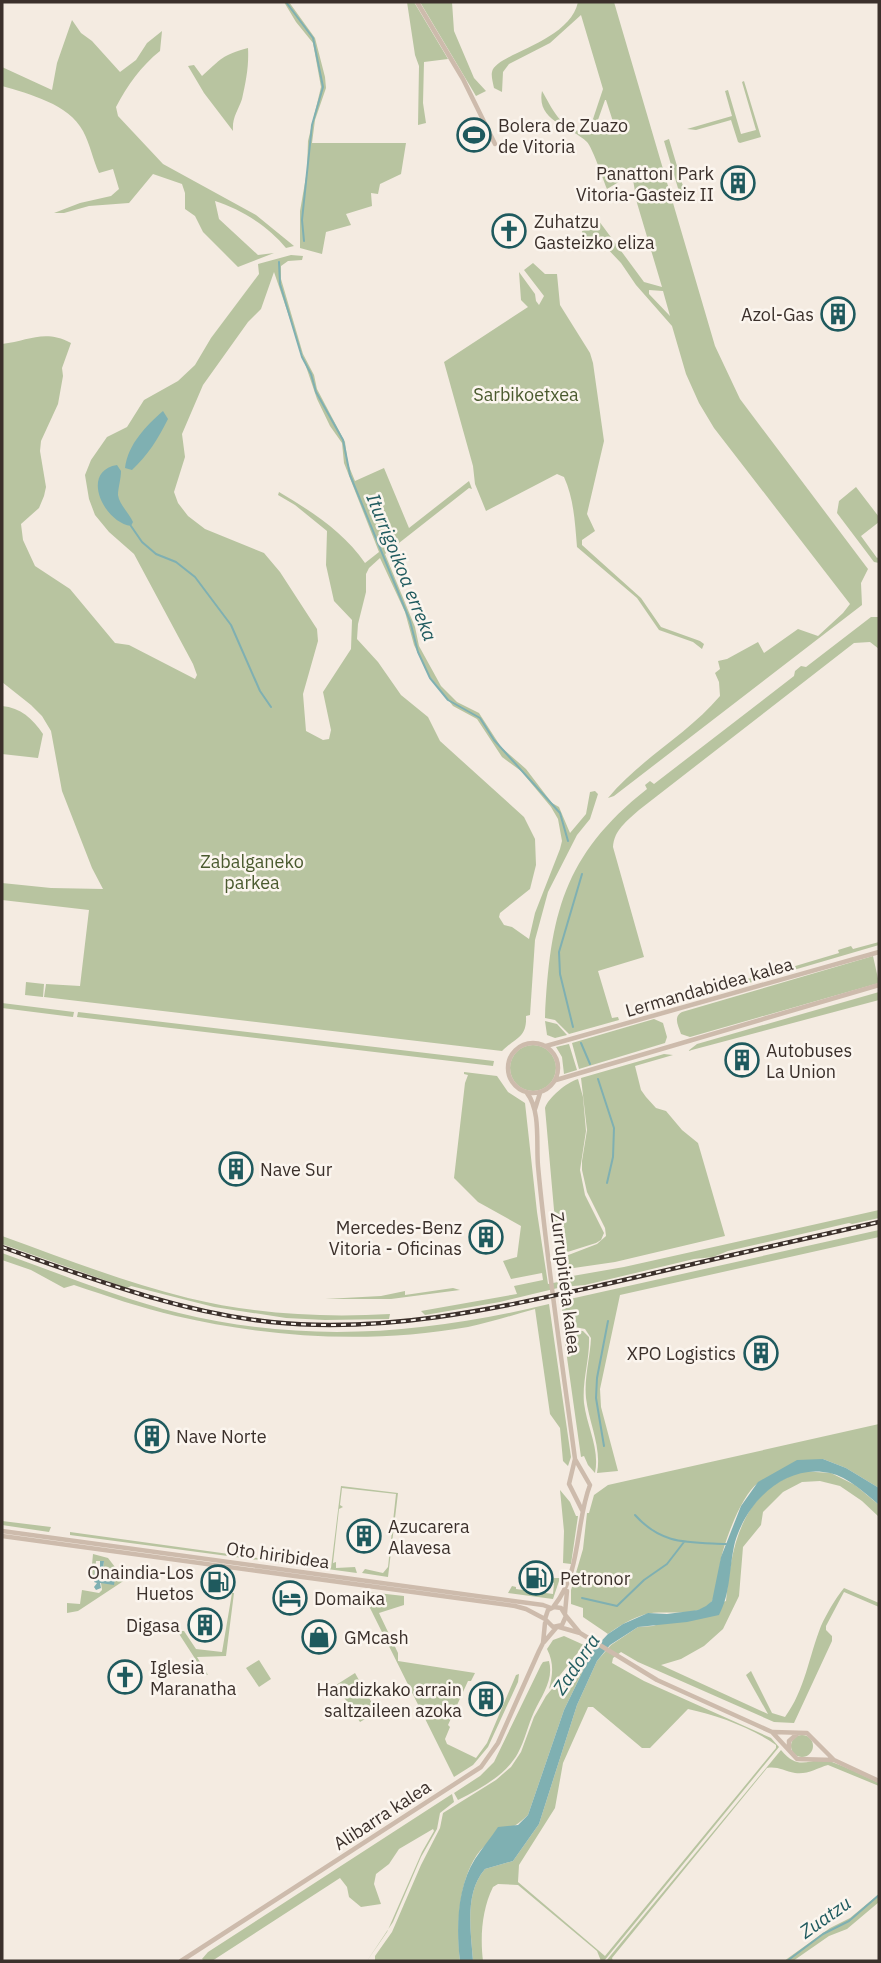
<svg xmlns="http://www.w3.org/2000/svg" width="881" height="1963" font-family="'IBM Plex Sans',sans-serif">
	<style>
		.green { fill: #b8c4a0; fill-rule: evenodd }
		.water { fill: #7fb0b2 }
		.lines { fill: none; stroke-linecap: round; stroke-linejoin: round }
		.stream { stroke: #7fb0b2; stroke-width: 2 }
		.tertiary { stroke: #cdbbac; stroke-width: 4.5 }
		.rail-casing { stroke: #3b302b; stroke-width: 4.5 }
		.rail { stroke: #fbf5ee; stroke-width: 2; stroke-dasharray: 5; stroke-linecap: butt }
		.labels { text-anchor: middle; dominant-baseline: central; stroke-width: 5; stroke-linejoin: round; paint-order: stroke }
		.poi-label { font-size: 18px; fill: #3b302b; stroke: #fbf5ee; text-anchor: start }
		.park-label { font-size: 18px; fill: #4a5a2e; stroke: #fbf5ee }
		.street-label { font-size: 18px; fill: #3b302b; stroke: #fbf5ee }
		.water-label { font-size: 19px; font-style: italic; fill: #1f5a5e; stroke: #fbf5ee }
	</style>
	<rect width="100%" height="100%" fill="#f4ebe1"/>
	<path class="green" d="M284 2H289L315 38 325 77 326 88 315 120 312 143H406L401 174 380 184 378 194 371 193 372 206 346 214 351 225 326 232 322 254 300 248V211L307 171 308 141 321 87 313 43 296 22Z
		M407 2H414L448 59 424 62 423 103 426 123 418 125 419 66 415 55Z
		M420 2H452L454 31 474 78 486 91 476 96Z
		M578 2H614L715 346 740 399 868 569 861 583 862 605 614 796 608 798C640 759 687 735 720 696L719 682 715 673 720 669 718 661 727 659 758 642 764 653 798 629 818 636 843 613 850 604 714 428 699 403 686 374 672 326 636 285 621 263 603 244 585 248 582 231 594 226 596 217 644 282 662 287 637 203 632 174 607 189C603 179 593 149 587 142 571 126 536 122 542 91 552 108 563 135 589 131L603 89 581 15 550 43 509 64 503 72 502 92 494 88C493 83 491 76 492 72 496 53 569 43 578 2ZM606 100 617 134H593L605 100ZM649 290 663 291 670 316 649 294Z
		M72 20 81 33 92 41 120 72 136 60 147 43 162 31 160 51C141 66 127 86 116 107L118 116 163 164 256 215 294 246 286 248C269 227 241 209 215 201L219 219 258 255 274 253 238 267 203 232 195 216 185 209V193L182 184 153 174 129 203 89 206 64 213H54L80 203 111 196 119 189 113 169 99 173C93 160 90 144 83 131 69 104 29 94 2 86V67L52 90 57 63Z
		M248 48C249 66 246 81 242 99 238 111 232 117 233 131L204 93 188 66 194 65 202 76C221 59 222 55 248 48Z
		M744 81 761 137 740 143 738 142 731 120 696 130 687 129 732 116 725 91 728 90 741 134 756 130 742 82Z
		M669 139 685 193 680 195 664 141Z
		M291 255 303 256 302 260 288 261 281 266V279L303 354 314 375 317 389 345 442 348 464 355 481 384 468 409 528 469 481 472 489 469 488 385 554 415 627 419 646 441 686 457 702 479 713 501 747 526 769 552 803 559 807 570 833 586 814 590 792 595 791 598 794 590 819 577 835 548 892 535 940 530 1015 526 1016C527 1038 516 1037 502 1051L44 997 46 984 80 986 89 910 2 900V883L51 888 103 889 92 868 62 791 51 731 42 716 31 705 2 682V344C29 341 44 329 71 343L62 368 63 376 58 404 41 441 40 451 46 487 44 496 39 508 21 524 23 540 35 566 70 589 115 643 129 645 195 679 197 675 193 664 134 554 109 532 95 515 89 499 85 475 91 460 107 437 127 427 144 400 178 381 195 365 211 338 259 274 258 264ZM274 272 317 399 330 426 342 443 344 463 379 552 365 563C344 532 311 511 279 492L278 495 295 505 327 531 326 565 334 601 352 620 351 649 323 692 331 730 329 739 323 740 306 731 303 694 318 641 317 629 280 572 264 553 205 529 188 516 178 503 174 492 185 457 182 434 203 385 248 322 261 309ZM380 558 405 612 414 645 428 674 453 706 477 719 502 757 521 771 551 807 558 819 562 841 560 849 535 913 529 939 512 927 504 925 499 917 500 913 530 889 536 865 535 839 524 817 440 741 428 717 401 695 378 662 357 639 358 624 366 592V574L369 568Z
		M533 263 545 274H557L560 305 590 353 593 363 604 441 587 514 595 531 582 540V545L641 598 661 627 700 641 704 644 702 649 693 642 659 630 637 598 577 547C575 523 574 499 564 477L557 474 486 511 475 484 473 466 444 362 528 307 521 300 519 272 535 294 536 301 539 305 544 296 524 270Z
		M856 487 879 517V522L861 536 877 558 879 557V563L874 562 837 513 839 501Z
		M871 617H879V649L870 642 854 643 639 810C627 821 614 830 613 847L644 957 598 971 612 1018 618 1017 619 1020 569 1034 555 1020 545 1018C550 916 563 855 647 789L645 785 650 781 654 784 794 676 795 671 801 666 806 667Z
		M2 706C21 708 32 718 43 734L38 758 2 754Z
		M879 942V945L684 1002 674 1000 779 970 778 967 791 964 792 967 839 953 838 950 851 946 853 949Z
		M873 956 879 983 690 1037 681 1034C678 1025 673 1017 682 1012Z
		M26 982 44 984 43 997 25 995Z
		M879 992V1000L688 1051 697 1044Z
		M2 1003 74 1012 73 1017 2 1008Z
		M78 1012 494 1061 493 1066 77 1017Z
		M654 1019 663 1023 667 1037 665 1043 579 1069 572 1043Z
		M545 1021 557 1024 567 1035 555 1038 547 1035Z
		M569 1044 577 1070 564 1074 562 1057 556 1047Z
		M510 1068a23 23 0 1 1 46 0a23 23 0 1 1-46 0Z
		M664 1054 673 1055 635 1066 641 1090 646 1097 656 1108 666 1111 682 1130 698 1143 725 1236 615 1262 560 1270 561 1278 624 1267 879 1210V1218L852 1224 849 1223 728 1251 713 1257 694 1259 585 1285 562 1287 500 1302 425 1315 421 1311 517 1294 514 1286 543 1280 542 1273 511 1279 503 1261 517 1257 521 1226 478 1202 454 1178 465 1083 468 1075 464 1074V1072L497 1076 508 1092 525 1103 537 1212 548 1284 558 1282V1259L597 1244 606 1236 605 1228 587 1192 582 1170V1161L587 1130 581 1078Z
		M578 1079 583 1097 586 1131 580 1170 585 1195 604 1233 601 1240 596 1243 558 1255 545 1108C548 1098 567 1082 578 1079Z
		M879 1230V1237L620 1295 600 1389 601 1407 618 1471 597 1473C602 1448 589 1423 586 1398 584 1378 590 1358 591 1338L585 1329 564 1325 561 1301Z
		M2 1236C63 1258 124 1282 188 1298 254 1314 322 1318 390 1314L389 1319 325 1320 286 1318 214 1307 131 1286 127 1288 2 1244Z
		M2 1253C61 1274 118 1298 179 1313 306 1344 424 1334 549 1304L571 1457 568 1466 563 1461 560 1428 550 1414 535 1309C513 1315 491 1322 468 1327 372 1344 270 1338 176 1316 141 1308 107 1296 74 1285L64 1288 31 1270 2 1260Z
		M453 1288 460 1290 391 1299H325L381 1296 405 1291V1295Z
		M563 1329 583 1331 589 1337C590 1359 582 1380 584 1403 587 1427 600 1449 595 1473L588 1465 584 1456 581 1457Z
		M879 1424V1488L846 1468 823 1459C810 1464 767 1475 758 1483 742 1494 725 1540 721 1559 718 1572 719 1590 712 1601 700 1619 662 1609 646 1614 632 1618 619 1626 608 1634L583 1617V1608L571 1604V1590L583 1549 587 1513H589L594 1495 608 1485Z
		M800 1471 831 1473 855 1485 879 1505V1517L862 1501 840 1486 820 1481 802 1482 783 1492 763 1512 761 1525 743 1547 739 1596 723 1629 704 1646 681 1659 661 1665 768 1714 746 1675 751 1671 772 1713 785 1717C805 1690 809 1656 821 1626 827 1613 835 1599 844 1588L879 1603V1607L844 1592 826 1626V1630L832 1636V1641L794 1723 774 1722 638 1662 621 1652 613 1658 612 1663 644 1681 771 1738 779 1747 604 1961H601L597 1951 518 1885 498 1884 493 1887C482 1909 480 1937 483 1961H473C471 1932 464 1893 485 1869L513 1861 539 1824 577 1705 597 1661 611 1645 638 1627 653 1626 726 1601C730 1561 736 1514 771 1487 780 1480 791 1476 800 1471ZM588 1707H593L642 1748H650L688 1709C717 1715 752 1728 776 1745V1748L605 1956 518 1882 519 1865 555 1808 563 1763Z
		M341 1486 398 1493 388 1577 362 1573 365 1569 383 1573 388 1567 396 1494 342 1488 340 1505 343 1507 339 1509 333 1563 336 1562V1568L355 1567 357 1573 70 1535V1532L331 1568Z
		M560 1490 570 1502 576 1516H578L571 1564 563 1563 564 1531Z
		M2 1521 51 1527 49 1532 2 1525Z
		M93 1554 108 1558 125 1580 78 1611 67 1613V1603L80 1604 82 1590 99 1593 102 1590 101 1583 114 1584 103 1569 104 1561H96L95 1575H91Z
		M554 1578H560L553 1599 508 1593 512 1586 516 1587V1589L553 1594 554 1583 551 1582Z
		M368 1592 404 1596V1605L379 1613 398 1653V1661L475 1673 471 1681H468L448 1725 450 1727 445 1739 447 1744 476 1758 487 1743 516 1675 519 1674 518 1682 488 1747 473 1765 454 1777 368 1604Z
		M232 1593H234L226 1656 197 1657 208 1675 205 1674 172 1623 173 1621 180 1631H184L196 1649 222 1652Z
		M564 1636 584 1645 549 1689C553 1674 554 1663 547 1649L553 1640Z
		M587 1647 593 1650 564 1710 528 1815C516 1827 501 1833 488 1843 458 1867 456 1926 460 1961H375V1956L392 1932 421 1865 440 1828 443 1813 496 1780 511 1767 521 1752 534 1717 546 1696Z
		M259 1660 271 1679 259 1687 246 1668Z
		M549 1661C554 1680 542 1695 534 1712 528 1725 525 1740 518 1753 506 1775 480 1789 458 1800L454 1793 480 1776 494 1762 541 1665 543 1662Z
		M355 1673 377 1712 360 1722 336 1685Z
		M791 1746a11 11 0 1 1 22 0a11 11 0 1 1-22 0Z
		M781 1750C801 1774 809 1755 832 1762 848 1768 864 1776 879 1783V1786L828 1765C817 1768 807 1775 795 1773 784 1771 777 1766 767 1768L612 1958 613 1961H606Z
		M452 1794 454 1802 440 1813 437 1829 421 1857 393 1922 367 1961 387 1932 422 1852 434 1831 433 1829 399 1849 389 1864 376 1874 374 1884 381 1904 361 1907 349 1897 347 1887 340 1878 212 1961H204L202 1959 208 1952Z
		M879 1894V1902L847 1929 829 1936 793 1961H784L830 1928 850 1918Z"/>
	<path class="water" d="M163 411 168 419C158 439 148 455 132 470L125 468C128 444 146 426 163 411Z
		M117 465 121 471C121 479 118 488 118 495 119 504 129 513 133 522L131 526C103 522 80 471 117 465Z
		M823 1459 846 1468 879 1488V1505C865 1493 848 1477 830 1473 786 1463 747 1501 735 1542 729 1566 731 1593 719 1615L687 1622 638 1627 610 1645 597 1661 577 1705 539 1824 513 1861 485 1869C464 1893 471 1932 473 1961H460C456 1929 457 1887 475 1859 482 1848 491 1838 498 1827L518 1825 528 1815 564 1710 593 1650 608 1634 623 1624 648 1613 667 1614 698 1610 706 1606 712 1601 721 1557 741 1506 758 1482 797 1460Z
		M100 1561H104L103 1569 116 1570 114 1585 100 1583 101 1588 96 1590 94 1587 97 1583 94 1582 95 1568H100Z"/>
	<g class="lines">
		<path class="stream" d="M286 2 313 38 323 87 312 125 302 220 304 241
			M279 262 280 284 302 357 311 374 316 392 343 440 350 475 410 621 418 652 430 678 448 700 480 718 494 740 560 813 568 841
			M131 526 142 542 156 554 176 562 195 577 231 625 260 691 271 707
			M573 1027 560 974 559 952 582 874
			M581 1043 590 1064
			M598 1079 614 1128 613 1157 607 1183
			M604 1446 596 1398 597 1378 608 1321
			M635 1515C662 1545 687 1542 726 1544
			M582 1598 617 1606 644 1580 667 1564 684 1542
			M787 1961 823 1934 849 1921 879 1895"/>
		<path class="tertiary" d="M417 2 463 79 495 144
			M508 1068a25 25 0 1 1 50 0a25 25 0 1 1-50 0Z
			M546 1046 879 952
			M556 1080 879 985
			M527 1093C541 1111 536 1144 538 1166 547 1264 562 1361 575 1459L569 1484 582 1510
			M535 1109 540 1093
			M2 1531 543 1605 551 1608
			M2 1536 515 1606 526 1609 545 1619 553 1627 562 1625 566 1616 561 1608 554 1607 548 1610 545 1619
			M554 1606C582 1571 575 1524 590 1485L575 1459
			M565 1613 567 1591
			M566 1616 580 1633
			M559 1627 580 1633 657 1680 772 1732 797 1759 834 1760 879 1781
			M544 1642 556 1628
			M773 1732 807 1733 833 1759
			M789 1749V1741L797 1734
			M181 1961 481 1767 498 1743 539 1651 543 1643 545 1623"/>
		<defs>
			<path id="rail" d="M2 1247C90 1278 178 1312 271 1322 387 1334 498 1308 611 1283 700 1262 790 1242 879 1222"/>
		</defs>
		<use href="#rail" class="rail-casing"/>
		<use href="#rail" class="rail"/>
	</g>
	<defs>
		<symbol id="stadium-ring" viewBox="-11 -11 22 22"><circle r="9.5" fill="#fbf5ee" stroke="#1f5a5e" stroke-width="1.5"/><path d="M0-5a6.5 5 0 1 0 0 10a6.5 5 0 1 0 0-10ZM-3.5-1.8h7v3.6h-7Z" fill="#1f5a5e"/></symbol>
		<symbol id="building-ring" viewBox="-11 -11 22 22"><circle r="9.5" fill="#fbf5ee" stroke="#1f5a5e" stroke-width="1.5"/><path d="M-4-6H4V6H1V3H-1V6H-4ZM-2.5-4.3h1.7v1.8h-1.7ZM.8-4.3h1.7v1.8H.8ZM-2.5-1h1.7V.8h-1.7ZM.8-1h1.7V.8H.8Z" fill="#1f5a5e"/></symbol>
		<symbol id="church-ring" viewBox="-11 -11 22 22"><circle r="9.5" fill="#fbf5ee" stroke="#1f5a5e" stroke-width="1.5"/><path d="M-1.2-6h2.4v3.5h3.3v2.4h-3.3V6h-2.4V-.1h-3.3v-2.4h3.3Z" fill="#1f5a5e"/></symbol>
		<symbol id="fuel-ring" viewBox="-11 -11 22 22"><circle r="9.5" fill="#fbf5ee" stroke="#1f5a5e" stroke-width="1.5"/><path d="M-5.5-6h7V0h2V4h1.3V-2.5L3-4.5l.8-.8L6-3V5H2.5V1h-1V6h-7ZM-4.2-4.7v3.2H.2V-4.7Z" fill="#1f5a5e"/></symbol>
		<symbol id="hotel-ring" viewBox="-11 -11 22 22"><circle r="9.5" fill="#fbf5ee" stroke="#1f5a5e" stroke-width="1.5"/><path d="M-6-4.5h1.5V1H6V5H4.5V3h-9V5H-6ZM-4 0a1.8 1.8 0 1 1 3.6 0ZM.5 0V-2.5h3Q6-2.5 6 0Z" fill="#1f5a5e"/></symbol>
		<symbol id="shop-ring" viewBox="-11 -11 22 22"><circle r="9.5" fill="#fbf5ee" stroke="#1f5a5e" stroke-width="1.5"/><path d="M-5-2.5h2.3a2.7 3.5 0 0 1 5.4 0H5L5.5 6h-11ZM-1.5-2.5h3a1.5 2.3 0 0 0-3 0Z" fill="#1f5a5e"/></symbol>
	</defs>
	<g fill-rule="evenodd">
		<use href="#stadium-ring" x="455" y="116" width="38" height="38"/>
		<use href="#building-ring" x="719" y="164" width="38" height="38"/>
		<use href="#church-ring" x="490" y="212" width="38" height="38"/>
		<use href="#building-ring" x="819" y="295" width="38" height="38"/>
		<use href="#building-ring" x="723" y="1041" width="38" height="38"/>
		<use href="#building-ring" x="217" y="1150" width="38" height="38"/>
		<use href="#building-ring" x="467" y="1218" width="38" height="38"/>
		<use href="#building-ring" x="742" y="1334" width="38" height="38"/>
		<use href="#building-ring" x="133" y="1417" width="38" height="38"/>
		<use href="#building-ring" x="345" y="1517" width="38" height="38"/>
		<use href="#fuel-ring" x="517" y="1559" width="38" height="38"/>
		<use href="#fuel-ring" x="199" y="1563" width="38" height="38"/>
		<use href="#hotel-ring" x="271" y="1579" width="38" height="38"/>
		<use href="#building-ring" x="186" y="1606" width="38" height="38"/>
		<use href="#shop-ring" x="300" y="1618" width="38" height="38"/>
		<use href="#church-ring" x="106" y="1658" width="38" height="38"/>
		<use href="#building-ring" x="467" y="1680" width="38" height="38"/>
	</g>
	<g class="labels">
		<g class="poi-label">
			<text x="498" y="125">Bolera de Zuazo<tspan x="498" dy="21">de Vitoria</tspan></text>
			<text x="714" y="173" text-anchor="end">Panattoni Park<tspan x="714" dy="21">Vitoria-Gasteiz II</tspan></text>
			<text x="534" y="221">Zuhatzu<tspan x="534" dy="21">Gasteizko eliza</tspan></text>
			<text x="814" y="314" text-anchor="end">Azol-Gas</text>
			<text x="766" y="1050">Autobuses<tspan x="766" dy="21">La Union</tspan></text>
			<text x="260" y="1169">Nave Sur</text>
			<text x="462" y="1227" text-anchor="end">Mercedes-Benz<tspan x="462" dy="21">Vitoria - Oficinas</tspan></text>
			<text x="736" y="1353" text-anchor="end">XPO Logistics</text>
			<text x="176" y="1436">Nave Norte</text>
			<text x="388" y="1526">Azucarera<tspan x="388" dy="21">Alavesa</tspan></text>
			<text x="194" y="1572" text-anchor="end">Onaindia-Los<tspan x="194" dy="21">Huetos</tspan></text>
			<text x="560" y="1578">Petronor</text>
			<text x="314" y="1598">Domaika</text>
			<text x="180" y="1625" text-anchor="end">Digasa</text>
			<text x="344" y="1637">GMcash</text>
			<text x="150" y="1667">Iglesia<tspan x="150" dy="21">Maranatha</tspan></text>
			<text x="462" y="1689" text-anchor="end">Handizkako arrain<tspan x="462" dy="21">saltzaileen azoka</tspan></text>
		</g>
		<g class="park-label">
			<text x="526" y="394">Sarbikoetxea</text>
			<text x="252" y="861">Zabalganeko<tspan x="252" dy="21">parkea</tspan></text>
		</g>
		<g class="street-label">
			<text transform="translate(709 987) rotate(-16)">Lermandabidea kalea</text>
			<text transform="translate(566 1283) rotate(83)">Zurrupitieta kalea</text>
			<text transform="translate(278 1555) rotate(8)">Oto hiribidea</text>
			<text transform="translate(382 1815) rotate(-33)">Alibarra kalea</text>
		</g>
		<g class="water-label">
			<text transform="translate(402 567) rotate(68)">Iturrigoikoa erreka</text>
			<text transform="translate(576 1664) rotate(-56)">Zadorra</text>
			<text transform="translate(825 1917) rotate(-35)">Zuatzu</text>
		</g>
	</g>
	<rect width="881" height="1963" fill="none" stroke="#3b302b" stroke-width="7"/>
</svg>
